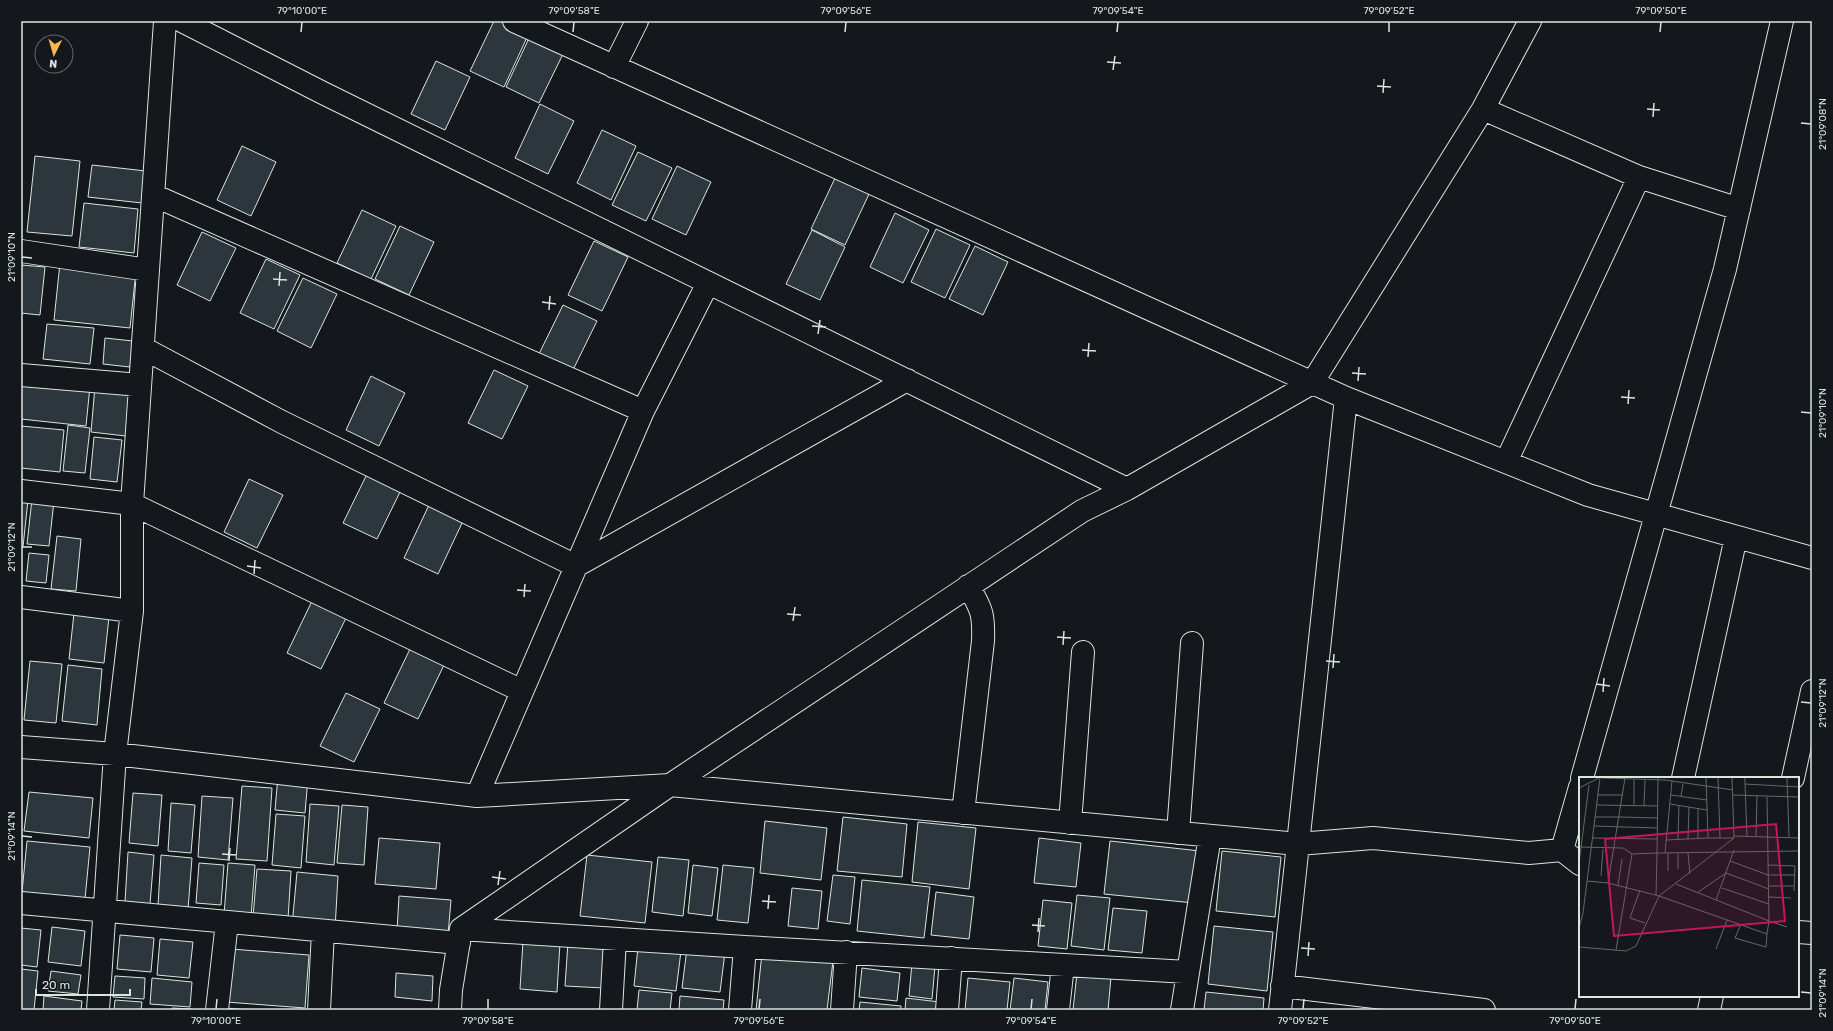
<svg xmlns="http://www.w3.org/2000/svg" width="1833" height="1031" font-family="Rubik,sans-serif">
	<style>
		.building { fill: #2c363c; stroke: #d8e6dc }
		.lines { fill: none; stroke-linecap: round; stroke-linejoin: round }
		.minor-casing { stroke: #d8e6dc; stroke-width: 24 }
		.minor { stroke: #14181c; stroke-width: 22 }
		.ticks { fill: none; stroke: #d8e6dc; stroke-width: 1.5 }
		.inset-road { fill: none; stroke: #626a69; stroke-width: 1 }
		.view { fill: #c2185b; fill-opacity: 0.15; stroke: #c2185b; stroke-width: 2 }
		.inset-edge { fill: none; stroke: #d8e6dc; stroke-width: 2 }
		.neatline { fill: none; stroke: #d8e6dc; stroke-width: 1.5 }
		.ticks-label { font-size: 10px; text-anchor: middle; fill: #d8e6dc }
	</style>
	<rect width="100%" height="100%" fill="#14181c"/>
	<path class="building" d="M494 21H504L529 33 504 87 470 71Z
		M531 34 565 50 539 103 506 87Z
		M436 61 470 77 445 130 411 114Z
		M540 104 574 121 548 174 515 158Z
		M602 130 636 146 611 200 577 183Z
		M242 146 276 162 251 216 217 200Z
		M638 152 672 168 646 221 612 205Z
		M35 156 80 161 72 236 27 232Z
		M92 165 146 171 142 203 88 197Z
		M677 166 711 182 686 235 652 219Z
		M836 176 870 192 845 245 811 229Z
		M84 203 138 209 134 253 79 247Z
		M362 210 396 226 371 279 337 263Z
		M895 213 929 230 903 283 870 267Z
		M400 226 434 242 409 295 375 279Z
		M936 229 970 245 945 298 911 282Z
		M812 230 845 247 820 300 786 284Z
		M202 232 236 248 210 301 177 285Z
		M594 241 628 257 602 311 568 295Z
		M975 246 1008 262 983 315 949 299Z
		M266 259 300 275 274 329 240 313Z
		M60 263 136 271 130 328 54 320Z
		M21 265 45 267 40 315 21 313Z
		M303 278 337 294 311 348 277 331Z
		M563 305 597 321 571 374 537 358Z
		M47 324 94 328 90 364 43 359Z
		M105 338 133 341 130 367 103 364Z
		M494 370 528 386 502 439 468 423Z
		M371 376 405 393 379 446 346 430Z
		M21 379 90 386 86 426 21 419Z
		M95 386 131 390 126 436 91 432Z
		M68 425 90 428 85 473 63 471Z
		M21 426 64 430 60 472 21 468Z
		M94 437 122 440 117 482 90 479Z
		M369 470 403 486 377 539 343 523Z
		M249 479 283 495 257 548 224 532Z
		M32 499 54 501 49 546 27 544Z
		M21 500H28L23 547H21Z
		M429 505 463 521 438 574 404 558Z
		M57 536 81 539 76 591 51 589Z
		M29 553 49 555 46 583 26 581Z
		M313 599 347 616 321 669 287 653Z
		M74 613 109 617 104 663 69 659Z
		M410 649 444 665 418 719 384 703Z
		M30 661 62 664 56 723 24 720Z
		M68 665 102 669 97 725 62 721Z
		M346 693 380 709 354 762 320 746Z
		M278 776 308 778 305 813 275 810Z
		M242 786 272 788 267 861 236 859Z
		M29 792 93 798 89 838 24 831Z
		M133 793 162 795 158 846 129 843Z
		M202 796 233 798 228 860 198 857Z
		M171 803 195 805 191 853 168 851Z
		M310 804 339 806 334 865 306 862Z
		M342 805 368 807 364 865 337 863Z
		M276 814 305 816 301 868 272 865Z
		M843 817 907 824 902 877 837 871Z
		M765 821 827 828 821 880 760 873Z
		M918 822 976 828 969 889 912 882Z
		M379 838 440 843 436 889 375 884Z
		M1039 838 1081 843 1076 887 1034 883Z
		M27 841 90 847 85 899 22 892Z
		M1110 841 1200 851 1194 903 1104 894Z
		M1222 851 1281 857 1275 917 1216 911Z
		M128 852 154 855 150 904 125 902Z
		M161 855 192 858 188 909 158 906Z
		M587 855 652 862 645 923 580 916Z
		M658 857 689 860 683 916 652 912Z
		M199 863 224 865 221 905 196 903Z
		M228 863 255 865 251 917 224 915Z
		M693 865 718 868 712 916 688 913Z
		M723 865 754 868 748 923 717 920Z
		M257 869 291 871 288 919 253 917Z
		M297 872 338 876 335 929 292 926Z
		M833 875 855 877 850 924 827 921Z
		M862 880 930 887 924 938 857 931Z
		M792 888 822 891 818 929 788 926Z
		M936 892 974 897 969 939 931 935Z
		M1077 895 1110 898 1104 950 1071 946Z
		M399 896 451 900 448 935 397 931Z
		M1043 900 1072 903 1067 949 1038 946Z
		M1113 908 1147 911 1142 953 1108 950Z
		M1214 926 1273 932 1267 991 1208 984Z
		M52 927 85 931 81 966 48 962Z
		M21 928 41 930 37 967 21 965Z
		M120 935 154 938 151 972 117 969Z
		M160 939 193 942 189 978 157 975Z
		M523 941 560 943 557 992 520 989Z
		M568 942 607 945 604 988 565 986Z
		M638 947 681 951 676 991 634 986Z
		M687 948 725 952 720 992 682 988Z
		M231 949 309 955 305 1008 226 1002Z
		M762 953 833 961 827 1010H756Z
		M912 963 935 966 932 999 909 996Z
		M862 968 900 973 897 1001 859 997Z
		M21 969 38 971 34 1010H21Z
		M51 971 81 975 78 994 48 991Z
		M396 973 433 976 432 1001 395 997Z
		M1077 973 1111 977 1108 1010H1073Z
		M115 976 145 978 144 999 113 997Z
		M152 978 192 982 190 1007 150 1004Z
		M968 978 1010 982 1007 1010H965Z
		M1014 978 1048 982 1045 1010H1010Z
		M639 990 672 993 670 1010H637Z
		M1206 992 1264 998 1263 1010H1204Z
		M44 996 82 1001 81 1010H43Z
		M680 996 724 1000 723 1010H679Z
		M906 998 940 1002 939 1010H905Z
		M115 1000 142 1002 141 1010H114Z
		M860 1002 901 1006V1010H859Z
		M172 1008 191 1009 171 1010Z
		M226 1008 249 1010H226Z"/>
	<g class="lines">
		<defs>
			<path id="minor" d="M182 21 323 93 1127 489
				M514 21 1346 398 1588 495 1812 558
				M614 67 637 21
				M1483 109 1639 177 1506 462
				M1639 177 1739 209
				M153 195 643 411
				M21 251 148 270
				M143 348 282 422 576 566 907 380
				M21 375 140 385
				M1346 398 1298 844 1373 838 1529 853 1562 850 1580 864
				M21 491 132 504 522 691
				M21 597 132 611
				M21 747 115 754 477 796 670 785 1298 844 1280 1010
				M1582 778 1725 269 1782 21
				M1683 778 1736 537
				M1793 778 1812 691
				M477 796 643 411 708 283
				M963 813 983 641C984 615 982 609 968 586
				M1070 823 1083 652
				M1178 833 1192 643
				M1562 850 1580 787
				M21 903 459 943
				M461 929 745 947 740 1010
				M1798 932 1812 933
				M745 947 1188 972
				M1282 986 1484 1010
				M98 1010 115 754 132 611V504L165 21
				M217 1010 227 922
				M319 1010 323 931
				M450 1010 451 990 461 929 670 785 1082 511 1127 489 1312 383 1483 109 1530 21
				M611 1010 615 939
				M842 1010 846 952
				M947 1010 951 958
				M1058 1010 1063 965
				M1182 1010 1210 836
				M1709 1010 1712 996"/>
		</defs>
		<use href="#minor" class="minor-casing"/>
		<use href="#minor" class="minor"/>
	</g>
	<path class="ticks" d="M301 32 302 22M573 32 574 22M845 32 846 22M1117 32 1118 22M1389 32V22M1660 32 1661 22M1107 62 1121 63M1113 70 1115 56M1377 86 1391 87M1383 93 1384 79M1647 109 1660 110M1653 117 1654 103M1801 123 1811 124M22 257 32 258M273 279 287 280M279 286 280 272M542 302 556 304M549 310 550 296M812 326 826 327M818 334 820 320M1082 350 1096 351M1088 357 1089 343M1352 373 1366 374M1358 381 1359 367M1621 397 1635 398M1628 404 1629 390M1801 412 1811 413M22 547H32M247 566 261 568M254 574 255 560M517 590 531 591M524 597 525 584M787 614 801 615M793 621 795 607M1057 637 1071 638M1063 645 1064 631M1326 661 1340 662M1333 668 1334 654M1596 684 1610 686M1603 692 1604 678M1801 702 1811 703M22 836 32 837M222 854 236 855M229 861 230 848M492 877 506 879M498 885 500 871M762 901 776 902M768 909 769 895M1032 925 1045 926M1038 932 1039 918M1301 948 1315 949M1308 956 1309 942M1801 992 1811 993M216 1009 217 999M488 1009V999M759 1009 760 999M1031 1009 1032 999M1303 1009 1304 999M1575 1009 1576 999"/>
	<g transform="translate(1579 777)">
		<rect width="220" height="220" fill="#14181c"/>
		<path class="inset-road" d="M23 1 86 3 154 13M46 1 29 106 80 119 188 157 190 144 208 150M79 1 78 76 220 74M127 1 129 61H155M139 1 141 61M166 1V7L220 10M208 1 210 60M166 7 168 60M0 11 20 1M19 18H44M92 18 128 23M154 18 220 20M102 19 104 7M91 27 128 33M18 28 79 29M55 29V3M65 29 66 3M119 32V62M16 40H41M41 40 78 41M15 49 78 51M155 59 220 61M177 60 178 19M14 61 78 62M99 62 100 28M109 62 110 30M87 63 129 61M0 70 44 71 53 77 78 76 77 118M86 76 93 4M89 76V94M99 76V92M109 76 111 97M151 84 189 98H215M0 86 10 8M189 88 216 89 215 114M22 99 24 72M8 104 29 106M97 107 190 144 188 20M39 108 43 82M190 109H215M143 111 190 127M61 113 51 141 66 146M118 116 147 96 190 112M190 120 212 121M137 123 155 73M162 147 156 161 187 170 188 157M0 151 4 136 21 1M0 170 47 174 57 169 80 119 155 61 153 1M137 172 148 143M37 173 53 77"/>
		<path class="view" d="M197 47 206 144 35 159 26 62Z"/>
		<rect width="220" height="220" class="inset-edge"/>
	</g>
	<rect width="1833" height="1031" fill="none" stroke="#14181c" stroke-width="44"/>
	<g transform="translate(54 54) rotate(185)"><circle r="19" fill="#14181c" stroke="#626a69"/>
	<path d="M0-3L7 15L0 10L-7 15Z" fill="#ffb74d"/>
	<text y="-6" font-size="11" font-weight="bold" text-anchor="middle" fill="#d8e6dc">N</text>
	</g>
	<path d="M36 989v6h94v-6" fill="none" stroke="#d8e6dc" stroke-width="2"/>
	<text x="42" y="989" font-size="12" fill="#d8e6dc" stroke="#14181c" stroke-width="3" paint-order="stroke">20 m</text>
	<rect x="22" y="22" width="1789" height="987" class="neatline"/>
	<g class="ticks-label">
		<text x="302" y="14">79°10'00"E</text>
		<text x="574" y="14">79°09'58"E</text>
		<text x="846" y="14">79°09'56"E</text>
		<text x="1118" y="14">79°09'54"E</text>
		<text x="1389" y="14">79°09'52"E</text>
		<text x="1661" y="14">79°09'50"E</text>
		<text transform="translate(1822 124) rotate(-90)" y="4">21°09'08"N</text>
		<text transform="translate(11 257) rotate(-90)" y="4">21°09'10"N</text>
		<text transform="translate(1822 413) rotate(-90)" y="4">21°09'10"N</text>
		<text transform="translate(11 547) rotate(-90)" y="4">21°09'12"N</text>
		<text transform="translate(1822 703) rotate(-90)" y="4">21°09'12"N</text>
		<text transform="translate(11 836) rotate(-90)" y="4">21°09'14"N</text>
		<text transform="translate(1822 993) rotate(-90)" y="4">21°09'14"N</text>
		<text x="216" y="1024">79°10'00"E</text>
		<text x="488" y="1024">79°09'58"E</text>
		<text x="759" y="1024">79°09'56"E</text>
		<text x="1031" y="1024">79°09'54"E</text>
		<text x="1303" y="1024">79°09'52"E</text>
		<text x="1575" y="1024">79°09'50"E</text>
	</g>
</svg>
